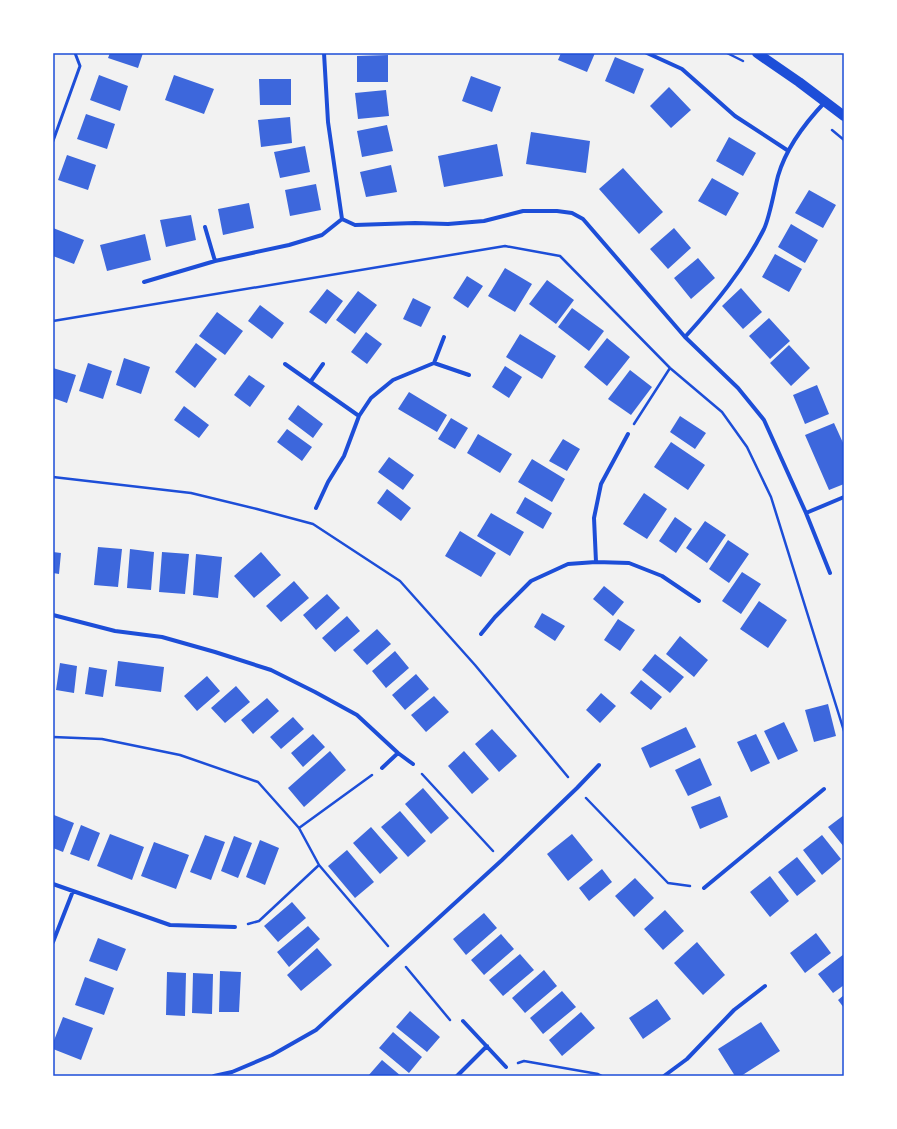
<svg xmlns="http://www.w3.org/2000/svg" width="897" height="1129" font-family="Literata,serif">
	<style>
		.building { fill: #3d67dc }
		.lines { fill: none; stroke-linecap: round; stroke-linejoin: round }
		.path { stroke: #1d4ed8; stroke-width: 2.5 }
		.service { stroke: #1d4ed8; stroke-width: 3 }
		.minor { stroke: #1d4ed8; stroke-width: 4 }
		.primary { stroke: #1d4ed8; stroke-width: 10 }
		.neatline { fill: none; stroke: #1d4ed8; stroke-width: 1.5 }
	</style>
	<rect width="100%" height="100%" fill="#f2f2f2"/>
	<path class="building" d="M110 53H143L138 68 108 58Z
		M561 53H595L587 72 558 60Z
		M388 55V82H357V56Z
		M615 57 644 69 634 94 605 81Z
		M99 75 128 86 120 111 90 100Z
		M174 75 214 89 204 114 165 100Z
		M471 76 501 87 492 112 462 101Z
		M259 79H291V105H260Z
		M669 87 691 110 671 128 650 106Z
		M386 90 389 116 358 119 355 93Z
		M86 114 115 124 107 149 77 139Z
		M290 117 292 143 261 147 258 120Z
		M387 125 393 151 362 157 357 131Z
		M531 132 590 141 586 173 526 164Z
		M729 137 756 153 743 176 716 161Z
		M497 144 503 176 444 187 438 156Z
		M305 146 310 172 280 178 274 152Z
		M67 155 96 165 88 190 58 180Z
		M391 165 397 192 366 197 360 172Z
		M623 168 663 212 639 234 599 189Z
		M712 178 739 193 726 216 698 201Z
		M316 184 321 210 290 216 285 190Z
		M809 190 836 205 823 228 795 213Z
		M249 203 254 228 223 235 218 209Z
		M191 215 196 240 166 247 160 220Z
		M791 224 818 240 805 263 778 247Z
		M53 228 84 240 74 264 53 256Z
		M674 228 691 248 668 269 650 249Z
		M145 234 151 260 107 271 100 245Z
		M775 254 802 269 789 292 762 277Z
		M698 258 715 278 691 299 674 278Z
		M505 268 532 284 515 312 488 296Z
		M467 276 483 286 468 308 453 298Z
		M547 280 574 300 556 324 529 304Z
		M741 288 762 312 743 329 722 306Z
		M327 289 343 301 326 324 309 312Z
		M358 291 377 305 355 334 336 320Z
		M413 298 431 307 421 327 403 319Z
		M260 305 284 323 272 339 248 321Z
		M572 308 604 331 589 351 558 327Z
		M217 312 243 331 225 355 199 336Z
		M769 318 790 341 770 359 749 336Z
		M366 332 382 344 367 364 351 352Z
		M520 334 556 356 542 379 506 357Z
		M607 338 630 357 607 386 584 367Z
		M196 343 217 359 195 388 175 372Z
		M789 345 810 368 791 386 770 363Z
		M124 358 150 367 141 394 116 385Z
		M88 363 112 371 103 399 79 391Z
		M505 366 522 377 509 398 492 387Z
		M53 368 76 375 67 403 53 398Z
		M630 370 652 387 631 415 608 399Z
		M249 375 265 386 250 407 234 395Z
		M817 385 829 414 805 424 793 395Z
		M409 392 447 415 437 432 398 409Z
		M298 405 323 424 313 438 288 419Z
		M184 406 209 425 199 438 174 420Z
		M680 416 706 433 695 449 670 432Z
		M451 418 468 428 455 449 438 439Z
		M834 423 844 445V484L829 490 805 435Z
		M287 429 312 447 302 461 277 442Z
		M478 434 512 454 500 473 467 453Z
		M563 439 580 449 567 471 549 461Z
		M671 442 705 465 688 490 654 467Z
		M389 457 414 475 403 490 378 472Z
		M532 459 565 479 552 502 518 482Z
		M387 489 411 508 401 521 377 503Z
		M644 493 667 509 647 539 623 524Z
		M525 497 552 513 543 529 516 513Z
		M491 513 524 532 510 556 477 536Z
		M675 517 692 529 676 553 659 541Z
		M705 521 726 535 707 563 686 548Z
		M460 531 496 553 481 577 445 556Z
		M728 540 749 554 729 583 709 569Z
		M98 547 122 549 118 587 94 585Z
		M130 549 154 552 151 590 127 588Z
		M53 552 61 553 59 574 53 573Z
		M162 552 189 554 185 594 159 592Z
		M261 552 281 575 254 598 234 576Z
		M196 554 222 557 218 598 193 595Z
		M742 572 761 584 741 614 722 601Z
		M294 581 309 598 281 622 266 606Z
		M604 586 624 602 613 616 593 599Z
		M327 594 340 608 316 630 303 615Z
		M759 601 787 620 768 648 740 629Z
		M542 613 565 626 555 641 534 627Z
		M347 616 360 631 335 652 322 638Z
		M618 619 635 630 620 651 604 640Z
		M377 629 391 644 367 665 353 650Z
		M680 636 708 660 694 677 666 654Z
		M395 651 409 668 386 688 372 671Z
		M655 654 684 677 670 693 642 670Z
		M118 661 164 667 161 692 115 686Z
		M60 663 77 666 74 693 56 690Z
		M89 667 107 670 103 697 85 694Z
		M416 674 429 689 405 710 392 695Z
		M207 676 220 691 197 711 184 696Z
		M641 680 662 697 651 710 630 693Z
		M236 686 250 702 225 723 211 708Z
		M601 693 616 706 600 723 586 710Z
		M434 696 449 712 426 732 411 715Z
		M267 698 279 711 253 734 241 720Z
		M828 704 836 736 814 742 805 710Z
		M293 717 304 729 281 749 270 737Z
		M784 722 798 751 778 760 764 731Z
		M686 727 696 747 650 768 641 748Z
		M492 729 517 756 499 772 475 744Z
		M313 734 325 747 303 767 291 753Z
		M756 734 770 763 751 772 737 742Z
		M330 751 346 770 304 807 288 788Z
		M464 751 489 779 472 794 448 766Z
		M700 758 712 785 688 796 675 770Z
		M423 788 449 818 431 834 405 804Z
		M720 796 728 817 700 829 691 807Z
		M400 811 426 841 408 857 381 827Z
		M54 815 74 823 63 852 53 848V818Z
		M844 815V847L828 827Z
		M81 825 100 833 89 861 70 854Z
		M371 827 398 858 380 874 353 843Z
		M110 834 144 847 132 880 97 866Z
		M572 834 593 860 568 881 547 854Z
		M205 835 225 842 211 880 190 872Z
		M822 835 841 859 822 875 803 850Z
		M234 836 252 843 238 878 221 871Z
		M260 840 279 848 265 885 246 877Z
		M154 842 189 855 176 889 141 876Z
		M347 850 374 882 355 898 328 866Z
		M797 857 816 881 797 896 778 872Z
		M602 869 612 882 589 901 579 888Z
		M770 876 789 901 770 917 750 892Z
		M635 878 654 898 634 917 615 896Z
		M292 902 306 918 278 942 264 926Z
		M665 910 684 931 663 950 644 929Z
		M484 913 497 928 466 955 453 939Z
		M308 926 320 939 289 967 277 952Z
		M816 933 831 953 805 973 790 953Z
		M501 934 514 949 484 975 471 960Z
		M98 938 126 949 117 971 89 961Z
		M697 942 725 975 703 995 674 963Z
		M317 948 332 965 301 991 287 975Z
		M520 954 534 970 503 996 489 980Z
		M844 954V985L833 993 818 974Z
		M544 970 557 986 525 1013 512 998Z
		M220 971 241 972 239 1012H219Z
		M167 972 186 973 185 1016 166 1015Z
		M193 973 213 974 212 1014 192 1013Z
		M85 977 114 988 104 1015 75 1005Z
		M562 991 576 1007 543 1034 530 1018Z
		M844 995V1008L838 1000Z
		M657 999 671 1019 643 1039 629 1018Z
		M410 1011 440 1037 427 1052 396 1027Z
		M581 1012 595 1028 562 1056 549 1040Z
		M63 1017 93 1028 81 1060 53 1049V1043Z
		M761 1022 780 1051 741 1076H735L718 1049Z
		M393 1032 422 1057 409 1073 379 1048Z
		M382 1060 401 1076H368Z"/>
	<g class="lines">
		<path class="path" d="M727 53 743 61
			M832 130 844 140
			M53 321 505 246 560 256 670 368 722 412 747 447 771 497 844 731
			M634 424 670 368
			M53 477 191 493 257 509 313 524 400 581 475 665 568 777
			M53 737 102 739 180 755 258 782 299 828 319 865 388 946
			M422 774 493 851
			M586 798 668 883 690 886
			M299 828 372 775
			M248 924 259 921 319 865
			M406 967 450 1020
			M518 1063 524 1061 598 1074 602 1076"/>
		<path class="service" d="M53 141 80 66 75 53"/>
		<path class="minor" d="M324 53 328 122 342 219 355 225 415 223 448 224 484 221 523 211H557L572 213 583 219 685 337C715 304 744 269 764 229 770 216 774 191 778 176 786 148 805 123 825 102
			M647 53 682 69 735 116 787 150
			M205 227 215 261
			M144 282 215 261 289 245 322 235 342 219
			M685 337 738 388 764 420 806 513 830 573
			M434 363 444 337
			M285 364 359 416
			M311 381 323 364
			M316 508 328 482 344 456 359 416 371 398 393 380 434 363 469 375
			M806 513 844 497
			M596 562 594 518 601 484 628 434
			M53 615 115 631 162 637 215 652 271 670 315 692 357 715 398 753 413 764
			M481 634 495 617 531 581 568 564 596 562 629 563 662 576 699 601
			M382 768 398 753
			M53 884 170 925 235 927
			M704 888 824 789
			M53 942 73 891
			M463 1021 506 1067
			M214 1076 232 1072 272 1055 316 1030 502 860 577 788 599 765
			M457 1076 487 1046
			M664 1076 687 1059 734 1010 765 986"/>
		<path class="primary" d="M757 53 799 82 844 116"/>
	</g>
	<rect width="897" height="1129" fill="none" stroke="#ffffff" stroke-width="108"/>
	<rect x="54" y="54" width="789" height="1021" class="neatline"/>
</svg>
